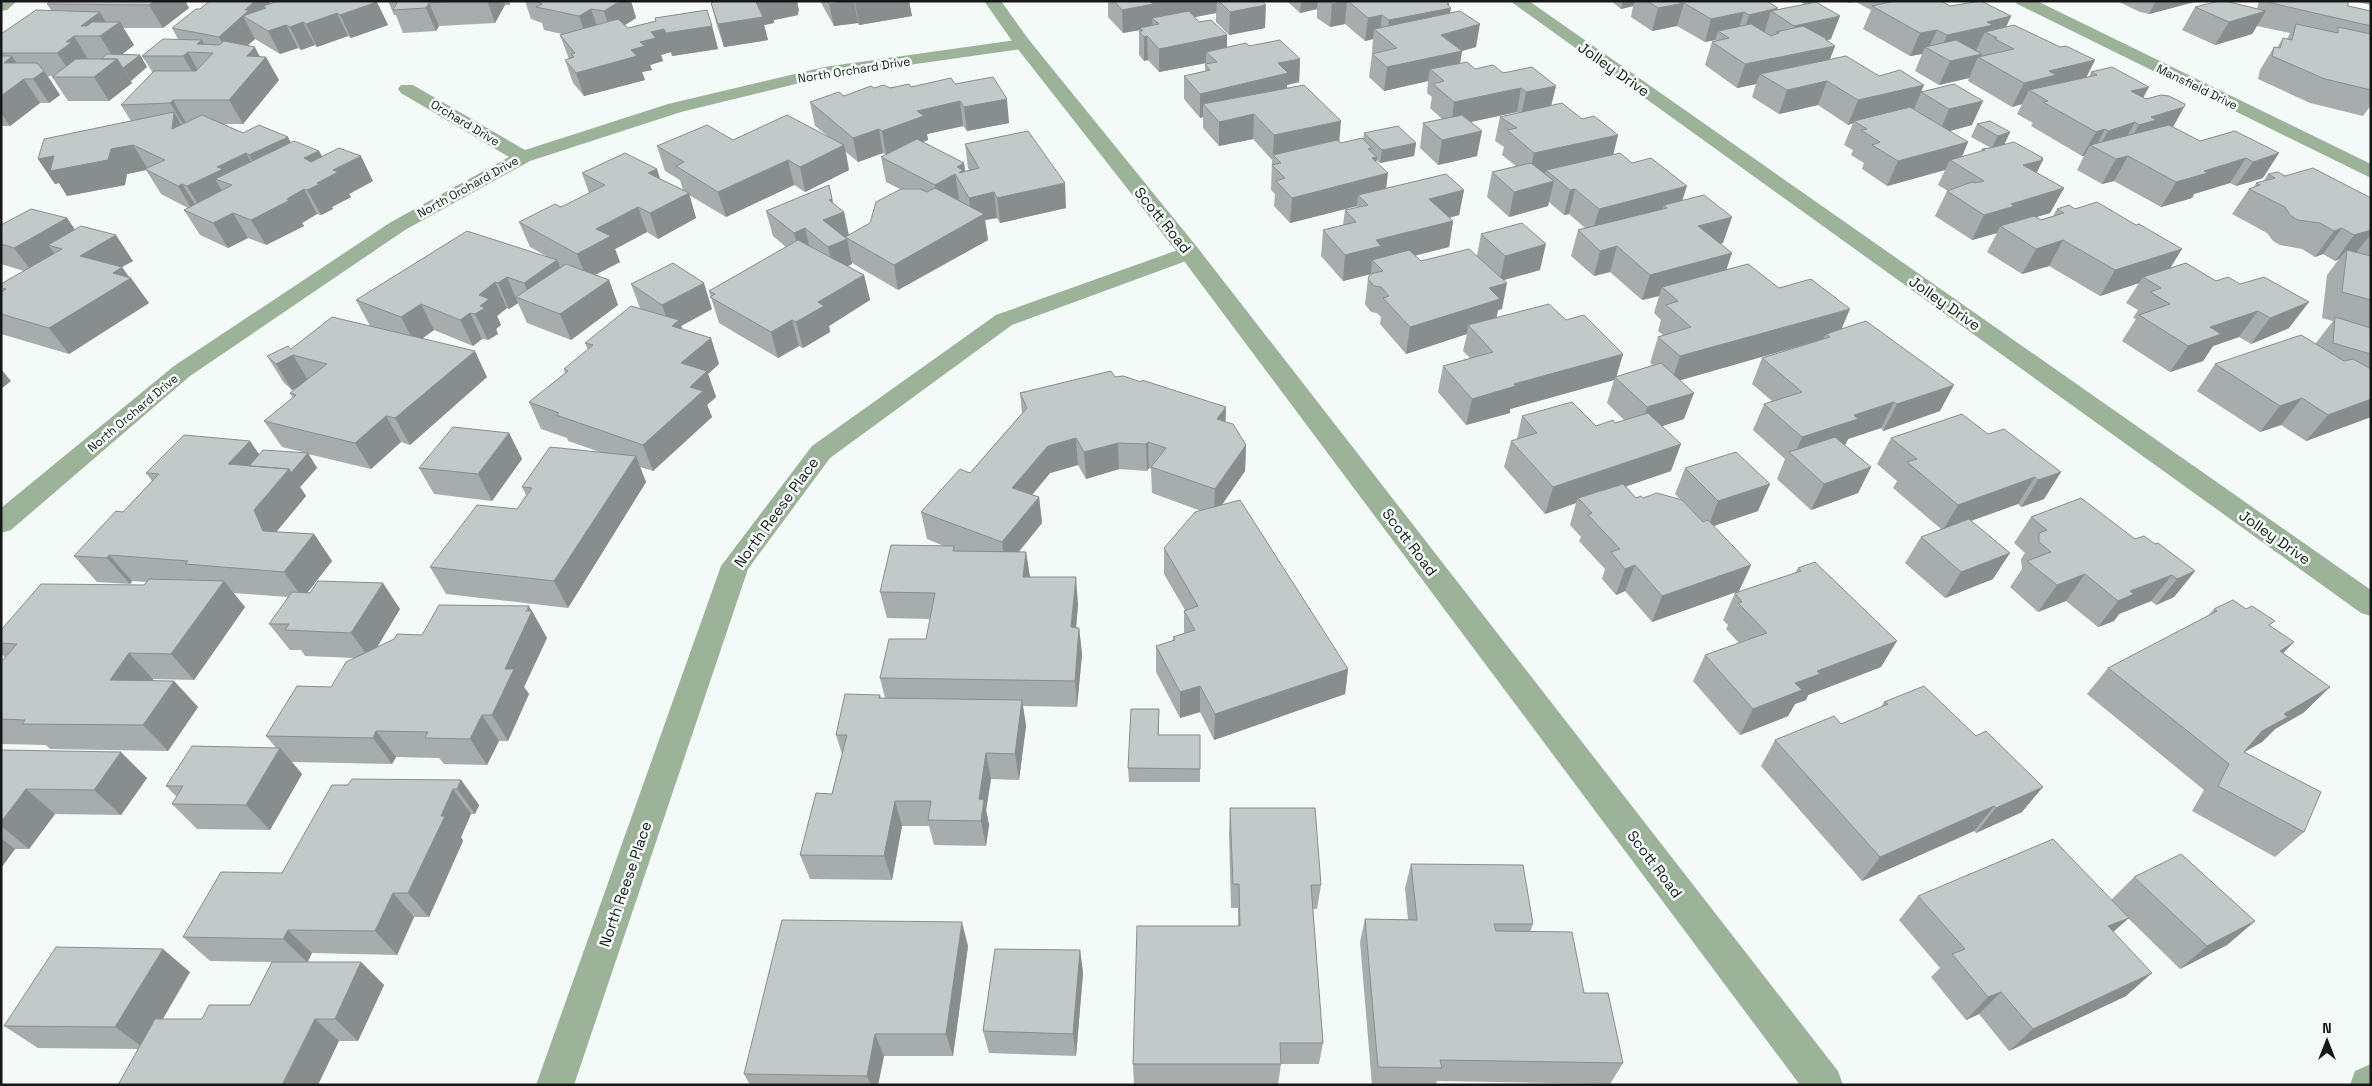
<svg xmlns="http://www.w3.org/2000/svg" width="2372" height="1086" font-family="'Space Grotesk',sans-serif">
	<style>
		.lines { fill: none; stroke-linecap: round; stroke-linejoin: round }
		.minor { fill: #9cb399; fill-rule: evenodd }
		.tertiary { fill: #9cb399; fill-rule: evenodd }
		.wall { fill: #a7adad }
		.shaded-wall { fill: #888d8d }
		.building { fill: #c2c9c9; stroke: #888d8d }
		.labels { text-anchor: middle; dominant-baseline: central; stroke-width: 5; stroke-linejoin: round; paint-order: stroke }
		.far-street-label { font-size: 12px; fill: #161817; stroke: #f3faf7 }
		.street-label { font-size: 15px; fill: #161817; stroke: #f3faf7 }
	</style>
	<rect width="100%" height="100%" fill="#f3faf7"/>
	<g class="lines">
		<path class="minor" d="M1 1H17L7 10 1 11Z
			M1510 1H1529L2371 590V616L2361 613Z
			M2015 1H2037L2371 164V178L2017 4Z
			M1023 39 1029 40 1032 44 1029 48 824 77 681 112 530 161 405 230 190 376 11 530 1 533V508L174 366 391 222 509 157 401 93 398 89 401 85H413L525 150 668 104 824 67Z
			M1189 246 1197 247 1200 252 1197 257 1012 325 830 458 748 569 574 1085H536L721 566 812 446 996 315Z
			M2371 1064V1085H2350L2355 1071Z"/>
		<path class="tertiary" d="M984 1H1001L1029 40 1197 247 1838 1071 1843 1085H1800L1181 257 1017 48Z"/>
	</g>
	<path class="wall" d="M50 1H185L189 8 163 28H123L134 45 122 54 140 55 147 67 130 81 132 83 109 101H68L52 77 53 76H48L60 95 49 103H40L10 126H1V34L51 10 47 4Z
		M210 1H269L270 4 376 1 388 25 351 38 348 36 317 47 315 45 301 50 298 48 280 54 255 39 248 45 260 56 279 80 243 124H224L243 133 288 137 290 142 319 151 322 156 373 181 349 194 351 197 332 207 333 209 321 215 317 214 302 223 304 226 266 245 248 238 228 248 200 235 184 210 188 208 161 194 146 170 127 174 125 185 67 196 59 183 55 184 38 159 131 121 121 105 153 73 142 56 178 39 172 28 200 9Z
		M388 1H510V5H505L495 23 439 26 436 31 403 33 396 15H394Z
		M525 1H631L636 18 625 25 628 28 656 21 655 18 712 26 718 49 672 56 671 52 661 55 663 61 650 65 652 70 642 72 645 80 584 96 573 83 565 60 569 59 560 35 562 34 544 30 542 23 531 19Z
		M711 1H797L799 11 798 12V15L774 20V23L764 25 768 40 724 47 717 26 711 3H712Z
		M820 1H909L912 16 859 25 858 23 834 26Z
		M1108 1H1262L1265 28 1229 35 1216 22V13L1195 17 1199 22 1227 35V47L1249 46 1300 59 1299 82 1287 85V88L1341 143 1363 139 1364 133 1416 143 1414 156 1380 163 1376 160V162L1386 188 1464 190 1459 215 1449 218 1453 221 1449 247 1415 255 1421 261 1477 256 1481 234 1540 270 1504 280 1502 309 1498 310 1496 318 1566 320 1623 354 1616 377 1653 365 1650 363 1658 337 1663 335 1658 331 1661 320 1654 313 1659 296 1642 300 1610 272 1594 276 1571 256 1578 230 1585 228 1569 214 1564 215 1549 202 1548 206 1509 217 1487 197 1492 172 1516 166 1502 155 1504 147 1495 141 1500 117 1518 113 1517 112 1471 122 1477 156 1438 165 1420 148 1423 123 1442 119 1430 108 1432 97 1427 93 1428 81 1384 91 1369 77 1372 54 1373 53 1372 52 1373 39 1365 41 1345 24 1330 27 1317 18V9L1300 13 1287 1H1446L1449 4 1450 14 1476 47 1462 51 1460 63 1475 69 1503 73 1556 86 1551 106 1618 135 1613 155 1682 201 1723 243 1720 244 1732 253 1726 270 1779 288 1841 329 1940 411 1883 431 1881 428 1848 439 1845 445 1871 467 1858 493 1811 510 1777 479 1785 459 1753 430 1764 404 1772 401 1752 384 1762 358 1821 340 1680 380 1684 419 1662 426 1671 471 1626 486 1636 498 1681 500 1675 494 1685 468 1758 511 1713 526 1751 565 1739 591 1652 622 1625 591 1616 595 1602 579 1605 569 1579 541 1581 537 1570 525 1576 503 1545 514 1504 467 1511 441 1517 439 1522 416 1596 426 1615 423 1624 420 1607 403 1614 380 1510 409V413L1466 425 1438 392 1443 366 1470 358 1463 351 1467 334 1406 354 1380 324 1381 317 1377 313 1371 312 1365 304 1368 279 1371 274 1343 281 1321 256 1323 230 1343 225 1345 210 1357 208V206L1290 223 1274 206 1275 194 1271 190 1272 160 1253 139 1219 146 1203 128V117L1200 118 1184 99V76L1205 71V64H1206V63L1159 72 1148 60 1144 61 1139 55V31H1140V30L1123 33 1108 17Z
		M1611 1H1767L1777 10 1831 39 1827 41 1835 46 1830 59 1879 76 1921 92 1954 84 1972 125 1949 131 1968 142 1962 157 1981 151 1982 149 1991 148 1971 137 1977 124 2010 132 2004 145 2043 158 2037 173 2064 188 2050 213 2036 217 2041 220 2053 216 2057 209 2170 268 2186 263 2289 328 2251 344 2239 337 2213 346 2203 361 2170 372 2122 341 2136 319 2133 318 2138 310 2126 303 2139 283 2100 296 2049 266 2022 274 1987 252 1997 233 1972 240 1935 216 1947 191H1948L1938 185 1945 170 1887 186 1862 169 1864 163 1851 155 1853 150 1844 145 1853 123 1848 125 1818 105 1779 114 1752 97 1756 84 1737 88 1705 65 1712 42 1715 41V40L1705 42 1677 26 1652 31 1631 17 1633 6 1621 9Z
		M1799 1H1818L1804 4Z
		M1845 1H1941L1950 6 2011 16 2006 27 2095 60 2086 77H2089L2091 72 2146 99 2184 107 2173 127 2200 141 2235 131 2263 178 2236 186 2230 183 2194 194 2192 198 2161 207 2114 181 2102 184 2077 170 2084 156H2082L2031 126 2033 123 2017 114 2022 104 2012 107 1968 81 1969 78 1939 85 1915 71 1922 54 1910 56 1863 29 1871 10 1856 2 1849 3Z
		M2117 1H2198L2149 14 2140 12Z
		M2259 1H2348V6L2371 11V105L2363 116 2310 103 2258 79 2260 70 2274 47 2277 48 2283 38 2287 39 2290 33 2257 26 2252 34 2215 45 2182 30 2195 7 2257 9Z
		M2352 1H2371V5Z
		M955 84 1009 123 967 131 963 126 927 134 928 140 923 142 964 163 965 171 969 170 968 168 965 144 1066 208 1000 223 997 218 985 220 988 240 898 290 852 263V264L848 266 864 275 870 300 829 326 830 332 803 348 799 346 778 358 719 323 709 291 786 247 773 236 766 211 834 204 844 212 849 235 870 223 900 189 886 182 881 157 886 155 883 153 858 162 846 152 849 170 805 192 794 185 726 217 689 195 696 218 658 239 647 232 615 249 620 262 595 275 609 280 618 305 571 340 527 323 518 303 509 309 507 308 497 316 501 325 496 329 498 334 488 340 482 339 473 346 434 330 422 338 487 377 410 445 401 442 371 469 308 454 317 468 300 487 306 496 276 532 314 534 332 561 308 592 400 609 377 647 422 635 532 611 547 638 524 687 529 694 508 741H499L487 765 444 764 439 758 396 757 392 764 292 762 302 774 270 830 197 829 172 804 177 797 166 786 276 748 266 736 331 687 355 658 305 656 301 650H290L269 624 288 597 233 593 245 607 194 680 153 679 152 681H174L198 707 168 751 50 749 46 745 1 744V662L5 657 1 654V630L144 585 147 582 132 581 130 584 97 582 74 556 123 512 152 481 146 473 250 441 259 455 307 453 282 447 264 421 293 398 290 393 297 387 292 390 284 383 267 356 291 349 370 326 356 300 546 256 530 247 519 222 561 207 589 193 582 173 660 179 683 190 680 180 665 171 657 146 733 140 829 137 815 126 810 102 844 96 874 88 911 87Z
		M2268 174 2285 176 2371 198V417L2306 441 2281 425 2260 432 2197 391 2215 364 2315 344 2333 321 2322 318 2327 275 2339 259 2335 261 2323 254 2315 257 2302 249 2280 245 2273 241 2267 233 2232 214 2249 189 2254 187 2256 183 2263 182Z
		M67 218 75 230 133 261 122 267 149 303 69 354 1 334V284L24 271 1 264V225Z
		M631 284 712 309 681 326 683 329 711 338 719 364 708 374 716 397 707 405 712 417 653 471 640 467 646 482 568 608 446 594 430 567 517 509 526 495 522 487 600 452 568 441 567 438 541 429 529 402 565 373 564 369 588 350 585 343 640 308Z
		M1115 377 1226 407 1225 422 1246 445 1245 471 1222 505 1348 669 1345 694 1214 740 1200 712 1180 718 1156 672V646L1173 641V637L1184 633V611L1185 610 1164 574V548L1201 511 1152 493 1151 469 1149 468 1147 471 1119 469 1086 479 1078 465 1050 473 1032 495 1039 497 1042 523 1019 552H1026L1030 577 1078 604 1076 628H1079L1082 654 1077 707 1023 706 1026 726 1019 780 991 779 986 810 989 825 986 846 934 845 929 826H902L892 880 810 879 800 855 832 794 842 754 836 735 880 695 881 698H885L880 678 926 639 930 619 887 618 880 592 944 546 927 539 921 512 970 473 1022 413 1020 393Z
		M509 433 522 459 492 501 434 494 419 468Z
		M1988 434 2061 472 2044 499 2021 507 2018 504 1971 521 1993 579 1945 598 1905 563 1921 537 1941 529 1893 488 1897 481 1877 464 1891 438Z
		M2031 517 2155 544 2195 571 2174 597 2156 605 2151 601 2119 614 2114 621 2098 627 2066 601 2038 612 2010 587 2022 569 2021 559 2025 553 2014 543Z
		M1815 562 1881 667 1808 695 1806 700 1795 704 1788 716 1740 735 1693 681 1705 655 1739 643 1726 629 1728 625 1723 620 1735 593 1795 573 1798 568Z
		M2214 609 2271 626 2283 653 2330 687 2303 713 2275 729 2262 742 2244 752 2304 832 2275 857 2192 811 2204 790 2087 694 2108 668 2207 617Z
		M1884 702 1976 736 2022 812 1976 833 1974 831 1862 881 1761 766 1775 740 1841 724 1881 707Z
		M1159 709V735H1200V782H1129L1128 768Z
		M1 750 147 778 121 815 55 814 29 849H15L1 868Z
		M461 780 479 805 475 814H471L461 837 463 841 429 917H414L397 955 312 953 308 962H361L384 985 358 1041H339L138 1049 38 1048 4 1026 190 972 163 1019H202L250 1005 278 962 210 961 183 937 282 873 348 785Z
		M1230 808 1321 885 1317 909H1313L1323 1043 1319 1064H1281L1278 1085H1134L1133 1064 1238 926V908H1231L1229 833Z
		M1411 864 1533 924 1530 932 1584 993 1623 1063 1610 1084 1437 1081 1436 1085H1372L1360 942 1365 919 1408 920 1405 888Z
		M2134 877 2255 921 2227 945 2180 969 2128 918 2113 932 2126 996 2009 1051 1979 1014 1966 1020 1931 977 1940 968 1899 920 1918 896 2111 900Z
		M968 946 953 1056H884L878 1085H750L744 1074Z
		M1080 950 1083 973 1076 1056 989 1053 983 1031Z"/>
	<path class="shaded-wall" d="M155 1H185L189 8 163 28 149 5Z
		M255 1H269L276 15 263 6 270 21 243 16 255 39 231 60 219 37 245 10Z
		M487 1H503L505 5 495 23Z
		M620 1H631L636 18 611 34 604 11Z
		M764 1H797L799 11 798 12V15L774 20V23L764 25 768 40 724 47 718 24 756 2Z
		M848 1H854L858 23 834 26 829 4Z
		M862 1H909L912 16 859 25 855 2Z
		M1156 1H1217L1216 13 1158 24 1152 18 1153 27 1140 28V30L1123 33 1122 10Z
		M1301 1H1318L1317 9 1300 13Z
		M1328 1H1347L1345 24 1330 27 1332 4Z
		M1623 1H1635L1633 6 1621 9Z
		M1805 1H1818L1804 4Z
		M2156 1H2198L2149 14Z
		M377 2 388 25 351 38 340 15Z
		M429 3 439 26 436 31 426 8Z
		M1684 3 1677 26 1652 31 1658 8Z
		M1449 4V8H1451L1447 31 1387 39 1389 20Z
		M1266 5 1265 28 1229 35 1230 12Z
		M1778 8 1776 14 1771 11 1764 33 1742 38 1749 15Z
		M591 9 599 32 587 39 579 16Z
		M2266 11 2252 34 2215 45 2229 22Z
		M100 12 110 29 120 22 134 45 115 60 100 36 81 26Z
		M1744 12 1737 35 1718 31 1715 40 1705 42 1711 19Z
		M337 13 348 36 317 47 306 24Z
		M1382 15 1380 34 1374 29 1373 39 1365 41 1368 18Z
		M1840 16 1831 39 1827 40 1824 48 1835 46 1826 69 1760 74 1756 84 1737 88 1745 64 1787 49 1794 26Z
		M2011 16 2000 40 1985 32 1976 50 1943 57 1938 55 1947 35 1987 22Z
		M303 22 315 45 301 50 290 27Z
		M1480 24 1476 47 1462 51 1458 75 1430 69 1428 81 1384 91 1387 67 1441 35Z
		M286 25 298 48 280 54 268 31Z
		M712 26 718 49 672 56 671 52 661 55 663 61 650 65 652 70 642 72 645 80 584 96 576 73 631 50 651 32 664 29Z
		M1937 30 1928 49 1925 47 1922 54 1910 56 1920 33Z
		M1227 35V59L1206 52V63L1159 72V49Z
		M74 36 88 59 73 76 57 53 66 42Z
		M1147 36 1148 60 1144 61V37Z
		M202 40 210 53 197 44Z
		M255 47 262 61 266 57 279 80 243 124 229 100 247 56Z
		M188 52 201 76 197 80 183 56Z
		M1982 54 1980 58 1978 57 1969 78 1939 85 1950 61Z
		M140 55 147 67 131 81 123 68Z
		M12 56 28 79H24L40 103 10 126 1 113V96L4 63Z
		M117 59 132 83 109 101 94 77Z
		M1300 59 1299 82 1287 85V97L1203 104V117L1200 118V94L1278 63Z
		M2095 60 2083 84 2037 95 2029 90 2022 104 2012 107 2024 83 2049 71Z
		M44 71 60 95 49 103 33 79Z
		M1827 81 1818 105 1779 114 1787 90Z
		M1924 85 1914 109 1857 122 1854 121 1853 123 1848 125 1858 100Z
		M1556 86 1550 110 1521 116 1526 92Z
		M2149 87 2136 111 2131 91Z
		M1521 88 1517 112 1451 126 1454 102Z
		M1007 99 1009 123 967 131 964 107Z
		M173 100 187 125 185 127 170 103Z
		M960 101 963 126 927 134 928 140 886 155 882 131 917 111Z
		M1983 101 1972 125 1939 134 1949 109Z
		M2184 107 2170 132 2125 149 2139 125 2151 117Z
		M174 112 188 137 172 129Z
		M1254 114 1253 139 1219 146V122Z
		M1341 121 1339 145 1273 155 1274 135Z
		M2135 122 2121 147 2098 149 2108 131Z
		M879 129 883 153 858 162 853 138Z
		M2105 129 2095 148 2090 145 2084 156H2082L2096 132Z
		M1482 131 1477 156 1438 165 1442 140Z
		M2010 132 2004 145 1991 149 1998 136Z
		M1618 135 1612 159 1546 170 1545 174 1529 178 1534 153Z
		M288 137 301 162 263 180 249 155Z
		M1968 142 1958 165 1950 160 1945 170 1887 186 1898 161Z
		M1416 143 1414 156 1380 163 1382 150Z
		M133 145 148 169H145L146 170 127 174 125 185 67 196 59 183 55 184 38 159 54 156 111 149Z
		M844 145 849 170 805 192 800 167Z
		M319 151 332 175 333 170 361 156 373 181 349 194 351 197 332 207 333 209 321 215 307 190 304 158Z
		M246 153 260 178 232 185 215 179 227 199 202 211 187 186 217 167Z
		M2279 153 2263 178 2236 186 2253 162Z
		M2128 156 2114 181 2102 184 2116 159Z
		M1377 157 1374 177 1388 173 1385 198 1358 195 1357 206 1290 223 1292 198 1372 158Z
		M2043 158 2042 161 2043 160 2030 185 2023 165Z
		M2246 158 2230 183 2194 194 2192 198 2161 207 2176 182 2204 171Z
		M788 160 794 185 726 217 718 192Z
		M964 163 967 188 957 167Z
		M657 169 665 194 648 173Z
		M955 174 959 199 938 210 935 185Z
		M1554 181 1548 206 1509 217 1514 192Z
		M1065 183 1066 208 1000 223 997 198Z
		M182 184 198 209 193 211 178 186Z
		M829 185 836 215 844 212 849 237H845L846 239 823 220Z
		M1687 186 1679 211 1667 208 1664 205 1660 216 1592 234 1599 209Z
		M2064 188 2050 213 2004 227 2000 226 1997 233 1972 240 1984 215 2011 204Z
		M304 189 317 214 302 223 304 226 266 245 251 220Z
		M1575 189 1569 214 1564 215 1570 190Z
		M1464 190 1459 215 1425 224 1429 199Z
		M994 192 997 218 985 220 988 240 898 290 894 265 972 221 969 198Z
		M689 193 696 218 658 239 650 213Z
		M638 207 647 232 615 249 620 262 587 279 577 254 596 229Z
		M233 213 248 238 228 248 213 223Z
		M1732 217 1723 243 1690 251 1698 226Z
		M67 218 85 244 62 249 48 245 59 259 33 273 14 248Z
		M1453 221 1449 247 1379 265 1372 260 1371 274 1343 281 1345 255 1376 240Z
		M805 228 811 254 800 258 794 233Z
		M2342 228 2323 254 2315 257 2334 231Z
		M2371 230V234L2355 254 2347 250 2339 259 2335 261 2354 235Z
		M116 235 133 261 122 267 129 278H131L149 303 69 354 49 328 80 256Z
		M847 239 852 264 834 272 828 247Z
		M2063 240 2049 266 2022 274 2036 249Z
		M1546 244 1540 270 1500 281 1505 256Z
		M1617 246 1610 272 1594 276 1600 251Z
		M2182 249 2166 275 2143 277 2139 283 2100 296 2115 270Z
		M1732 253 1723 279 1662 287 1659 296 1642 300 1650 275Z
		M557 260 568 286 533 304 524 283Z
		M864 275 870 300 829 326 830 332 803 348 796 322 818 302Z
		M507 277 518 303 509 309 498 283Z
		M609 280 618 305 571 340 560 314Z
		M495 282 507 308 497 316 501 325 496 329 498 334 488 340 475 314 480 306 479 295Z
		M704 283 712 309 681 326 688 346 671 331 662 305Z
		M1507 283 1502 309 1498 310 1495 325H1468L1467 334 1406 354 1410 327 1489 288Z
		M2309 302 2289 328 2251 344 2270 318Z
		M421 304 434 330 415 344 401 317Z
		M1850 309 1839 335 1826 334 1823 339 1671 383 1680 356Z
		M2258 311 2239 337 2213 346 2203 361 2170 372 2188 346 2210 327Z
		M470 313 482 339 473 346 460 320Z
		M792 320 799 346 778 358 771 332Z
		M711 338 719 364 708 374 716 397 707 405 712 417 653 471 643 445 681 363Z
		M475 351 487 377 410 445 395 418Z
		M1623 354 1616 378 1615 377 1614 380 1510 409V413L1466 425 1472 399 1514 384Z
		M293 355 309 382 292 390 276 364Z
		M1 369 11 381 1 389Z
		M1954 385 1940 411 1883 431 1897 404Z
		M1694 393 1684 419 1638 434 1647 407Z
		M2302 398 2281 425 2260 432 2280 406Z
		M2371 399V417L2306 441 2328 415Z
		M1894 402 1881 428 1848 439 1845 445 1794 457 1802 437 1854 415Z
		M1226 407 1225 434 1217 419Z
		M386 416 401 442 371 469 355 443Z
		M509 433 522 459 492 501 478 474Z
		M1076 438 1078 465 1050 473 1016 514 1012 488 1048 446Z
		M250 441 268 467 228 464Z
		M1148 442 1149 468 1147 471 1146 444Z
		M1118 443 1119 469 1086 479 1084 452Z
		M1681 444 1671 471 1581 502 1578 498 1576 503 1545 514 1553 487Z
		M1246 445 1245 471 1214 516 1215 489Z
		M308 453 317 468 300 487 306 496 273 536 263 531 254 510 289 469Z
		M636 456 646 482 568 608 554 581Z
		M1871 467 1858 493 1811 510 1824 484Z
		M2061 472 2044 499 2021 507 2038 480Z
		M2035 477 2018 504 1942 531 1958 505Z
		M1770 484 1758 511 1708 528 1718 501Z
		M1039 497 1042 523 1005 568 1002 542Z
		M314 534 332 561 303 598 284 572Z
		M1026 552 1030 578 1023 577Z
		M2010 553 1993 579 1945 598 1961 572Z
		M109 555 132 581 130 584 107 558Z
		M1635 565 1625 591 1616 595 1625 569Z
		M1751 565 1739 591 1652 622 1662 596Z
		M2195 571 2174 597 2156 605 2177 579Z
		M2085 574 2066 601 2038 612 2057 585Z
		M2172 575 2151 601 2119 614 2114 621 2098 627 2118 601 2130 591Z
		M1076 577 1078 604 1074 654 1071 627Z
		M224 581 245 607 194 680 171 654Z
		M383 583 400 609 370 659 351 633Z
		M529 606 547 638 524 687 529 694 508 741 492 715 505 669Z
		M1079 628 1082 654 1077 707 1075 681Z
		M1897 641 1881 667 1808 695 1806 700 1795 704 1788 716 1740 735 1753 709 1795 683 1817 671Z
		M2294 642 2269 668 2280 651Z
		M129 653 153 679 135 706 110 680Z
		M1348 669 1345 694 1214 740 1215 714Z
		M174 681 198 707 168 751 143 725Z
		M1200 686V712L1180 718V692Z
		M2330 687 2303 713 2275 729 2262 742 2236 757 2262 731 2284 714Z
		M1022 700 1026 726 1019 780 1015 754Z
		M482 715 499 741 487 765 470 739Z
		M376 731 396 757 392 764 373 738Z
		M280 748 302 774 270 830 246 805Z
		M121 752 147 778 121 815 94 790Z
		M986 753 991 779 986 810 989 825 986 846 981 821 979 799Z
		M461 780 479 805 475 814 457 789Z
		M2043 787 2022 812 1976 833 1996 808Z
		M26 789 55 814 29 849 1 826V822Z
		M453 789 471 814 461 837 463 841 429 917 408 893 441 816Z
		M895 801 902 826 892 880 884 856Z
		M1994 806 1974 831 1862 881 1880 857Z
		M1 838 15 849 1 868Z
		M393 893 414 917 397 955 375 931Z
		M2129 918 2103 941 2108 926Z
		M2255 921 2227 945 2180 969 2207 946Z
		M962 922 968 946 953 1056 946 1034Z
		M288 930 312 953 307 962 283 939Z
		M163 949 190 972 145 1049 115 1027Z
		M1080 950 1083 973 1076 1056 1073 1034Z
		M361 962 384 985 358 1041 335 1019Z
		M2152 973 2126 996 2009 1051 2033 1029Z
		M2001 992 1979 1014 1966 1020 1988 997Z
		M315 1019 339 1041 318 1085H282Z
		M875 1034 884 1056 878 1085H871L867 1076Z"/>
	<path class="building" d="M50 1H155L149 5 47 4Z
		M210 1H255L245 10H249L219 37 172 28 196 9H200Z
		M278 1H376L377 2 340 15 337 13 306 24 303 22 290 27 286 25 268 31 243 16 266 8 263 6Z
		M398 1H462L429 3 426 8 393 10Z
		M536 1H620L604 11 591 9 579 16 536 7 542 4Z
		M714 1H764L756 2 763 17 718 24 711 3 714 2Z
		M828 1H848L829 4Z
		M1114 1H1156L1151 2 1153 4 1122 10Z
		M1219 1H1262L1266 5 1230 12Z
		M1328 1H1345L1332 4Z
		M1348 1H1446L1449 4H1447L1451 8 1389 20 1382 15 1368 18Z
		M1647 1H1767L1778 8 1749 15 1744 12 1711 19 1684 3 1658 8Z
		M1895 1H1941L1950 6 1981 1 2011 16 1987 22 1993 25 1947 35 1937 30 1920 33 1872 6Z
		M2219 1H2225L2266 11 2229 22 2195 7Z
		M2267 1H2348V6L2371 11V26L2267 2Z
		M1816 2 1840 16 1794 26 1771 11Z
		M36 10 100 12 81 26H87L92 22H120L100 36H74L66 42H72L57 53H1V34Z
		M707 10 712 26 666 33 664 29 651 32 656 38 640 42 645 46 631 50 637 56 576 73 565 60 574 57 571 54 575 53 560 35 618 19 628 28 656 21 655 18Z
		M1189 11 1199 22 1211 20 1227 35 1159 49 1147 36 1144 37 1139 31H1143L1140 28 1159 24 1152 18Z
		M1460 11 1480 24 1441 35 1462 51 1387 67 1372 54 1397 48 1374 29Z
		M1751 24 1771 36 1779 33 1776 32 1803 26 1827 39H1825L1835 46 1745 64 1712 42 1729 38 1718 31Z
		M2296 24 2338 33V27L2371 34V90L2325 79 2272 56 2274 47 2280 48 2283 38 2292 40Z
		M2014 25 2060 47 2066 46 2095 60 2049 71 2056 75 2024 83 1978 57 2014 49 1995 39 1997 38 1985 32Z
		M163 39 202 40 197 44 219 45 224 41 255 47 247 56 266 57 229 100H173L170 103 121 105 154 71H196L213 53 188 52 183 56H142Z
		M1280 40 1300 59 1278 63 1288 73 1200 94 1184 76 1210 70 1205 64 1217 62 1206 52 1246 43 1249 46Z
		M1956 40 1982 54 1950 61 1925 47Z
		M107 54 140 55 123 68 117 59H101Z
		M1 56H12L4 63H37L44 71 33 79H24L1 96Z
		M1846 56 1879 76 1900 70 1924 85 1858 100 1827 81 1787 90 1760 74Z
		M76 59H117L94 77H52Z
		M1467 62 1475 69 1493 65 1503 73 1532 67 1556 86 1526 92 1521 88 1454 102 1433 84 1444 81 1430 69Z
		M2112 67 2149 87 2131 91 2146 99 2161 95 2169 96 2185 104 2184 107 2151 117 2156 120 2139 125 2135 122 2108 131 2105 129 2096 132 2043 102 2048 101 2029 90 2097 75 2091 72Z
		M993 77 1007 99 964 107 960 101 917 111 924 116 882 131 879 129 853 138 810 102 839 92 844 96 871 86 874 88 884 85 890 88 909 84 911 87 951 78 955 84Z
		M1954 84 1983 101 1949 109 1921 92Z
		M1304 85 1341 121 1274 135 1254 114 1219 122 1203 104Z
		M1562 103 1582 119 1594 116 1618 135 1534 153 1507 130 1517 128 1500 117Z
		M1910 107 1968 142 1898 161 1872 145 1880 142 1861 130 1867 129 1854 121Z
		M174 112 172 129 202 115 243 133 259 125 288 137 249 155 246 153 217 167 223 169 187 186 182 184 178 186 145 169 165 160 133 145 111 149 108 160 50 171 54 156 38 159 44 139Z
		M787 115 844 145 800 167 788 160 718 192 676 166 684 162 657 146 707 125 733 140Z
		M1462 115 1482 131 1442 140 1423 123Z
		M1990 121 2010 132 1998 136 1977 124Z
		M2169 125 2200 141 2235 131 2279 153 2253 162 2246 158 2204 171 2208 173 2176 182 2128 156 2116 159 2090 145Z
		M1398 126 1416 143 1382 150 1364 133Z
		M1028 131 1065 183 997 198 994 192 969 198 955 174 935 185 881 157 917 139 964 163 957 167 963 170 959 173 979 168 965 144Z
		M1362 138 1372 148 1368 149 1377 157 1372 158 1388 173 1292 198 1276 181 1285 178 1272 165 1281 163 1273 155 1337 140 1341 143Z
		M294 141 319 151 304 158 311 162 339 148 361 156 333 170 338 172 317 183 320 184 307 190 304 189 287 199 290 200 251 220 233 213 213 223 184 210 232 185 215 179Z
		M2014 142 2043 158 2041 159 2043 160 2023 165 2064 188 2011 204 2015 206 1984 215 1947 191 1972 182 1975 183 1984 181 1950 160 1985 150 1982 149 1990 148Z
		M625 153 657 169 648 173 689 193 650 213 638 207 596 229 611 236 577 254 519 222 555 204 561 207 605 185 582 173Z
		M1620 153 1632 163 1651 158 1687 186 1599 209 1575 189 1570 190 1546 170Z
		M1531 163 1554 181 1514 192 1492 172Z
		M2313 168 2371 198V230L2354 235 2342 228 2334 231 2320 223 2298 220 2291 216 2285 207 2249 189 2260 185 2256 183 2275 178 2268 174 2278 172 2285 176Z
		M1446 174 1464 190 1429 199 1453 221 1376 240 1381 246 1345 255 1323 230 1356 222 1345 210 1368 205 1358 195Z
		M829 185 832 199 829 200 844 212 823 220 847 239 828 247 805 228 794 233 766 211Z
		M935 188 984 214 894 265 845 237 870 223 876 202 901 189H920L927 192Z
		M1704 195 1732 217 1698 226 1732 253 1650 275 1617 246 1600 251 1578 230 1667 208 1664 205Z
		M2097 202 2136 225 2139 224 2182 249 2115 270 2063 240 2036 249 2000 226 2034 216 2041 220 2064 213 2057 209 2069 205 2075 209Z
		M31 209 67 218 14 248 1 244V225Z
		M1522 223 1546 244 1505 256 1481 234Z
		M81 226 116 235 80 256 122 267 113 273 131 278 49 328 1 314V292L6 289 1 288V284L62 249 48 245Z
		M467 231 557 260 524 283 507 277 498 283 495 282 479 295 489 299 480 306 485 308 475 314 470 313 460 320 421 304 401 317 356 300Z
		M798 240 864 275 818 302 824 306 796 322 792 320 771 332 710 297 715 294 709 291Z
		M1469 249 1507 283 1489 288 1500 299 1410 327 1383 298 1389 296 1381 287 1374 286 1368 279 1370 274 1383 271 1372 260 1409 250 1421 261Z
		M2347 250 2371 256V300L2342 292Z
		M673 263 704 283 662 305 631 284Z
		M2186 263 2216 281 2228 277 2240 284 2264 277 2309 302 2270 318 2258 311 2210 327 2221 334 2188 346 2139 315 2170 304 2150 292 2161 288 2143 277Z
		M566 264 609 280 560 314 516 297Z
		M1748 264 1779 288 1811 279 1850 309 1680 356 1658 337 1691 327 1666 305 1678 301 1662 287Z
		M1549 304 1566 320 1584 315 1623 354 1514 384 1516 386 1472 399 1443 366 1493 352 1468 325Z
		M631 306 679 320 672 326 711 338 681 363 707 371 690 387 703 391 643 445 556 415 559 413 529 402 568 371 564 369 593 345 585 343Z
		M332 317 475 351 395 418 386 416 355 443 264 421 296 395 290 393 327 364 293 355 276 364 267 356 288 346 291 349Z
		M2335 317 2371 328V354L2333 343Z
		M1866 321 1954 385 1897 404 1894 402 1854 415 1858 419 1802 437 1764 404 1802 392 1762 358 1830 337 1826 334Z
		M2301 335 2344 361 2353 359 2371 369V399L2328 415 2302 398 2280 406 2215 364Z
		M1661 363 1694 393 1647 407 1615 377Z
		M1111 371 1115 377 1123 376 1141 382 1142 380 1226 407 1217 419 1233 424 1246 445 1215 489 1151 467 1166 448 1148 442 1146 444 1118 443 1084 452 1076 438 1048 446 1012 488 1039 497 1002 542 921 512 960 469 970 473 1027 408 1020 393Z
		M1572 402 1596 426 1613 420 1615 423 1648 413 1681 444 1553 487 1511 441 1537 433 1522 416Z
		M1962 414 1988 434 2004 429 2061 472 2038 480 2035 477 1958 505 1907 462 1917 459 1891 438Z
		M453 427 509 433 478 474 419 468Z
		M184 435 250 441 228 464 289 469 254 510 263 531 314 534 284 572 185 564 188 561 109 555 107 558 74 556 116 511 123 512 159 474 146 473Z
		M1835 437 1871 467 1824 484 1789 452Z
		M550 447 636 456 554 581 430 567 477 505 517 509 532 488 522 487Z
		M263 450 308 453 291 473 289 469 249 466Z
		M1736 452 1770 484 1718 501 1685 468Z
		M1623 484 1636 498 1641 496 1643 498 1657 493 1682 500 1703 522 1708 520 1751 565 1662 596 1635 565 1625 569 1611 552 1620 549 1588 515 1592 513 1578 498Z
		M2081 498 2135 539 2144 536 2155 544 2158 543 2195 571 2177 579 2172 575 2130 591 2134 594 2118 601 2085 574 2057 585 2027 561 2051 552 2039 542V533L2047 530 2031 517Z
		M1240 500 1348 669 1215 714 1200 686 1180 692 1156 646 1175 640 1173 637 1195 630 1184 611 1198 606 1164 548 1195 512Z
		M1969 519 2010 553 1961 572 1921 537Z
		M891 545 954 546 953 551 1026 552 1023 577H1076L1071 627 1079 628 1075 681 880 678 889 639H926L935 593 880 592Z
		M1815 562 1897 641 1817 671 1820 674 1795 683 1802 690 1753 709 1705 655 1767 633 1738 603 1742 602 1735 593 1801 571 1798 568Z
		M149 579 224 581 171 654 129 653 110 680 174 681 143 725 22 724 25 720 1 719V662L17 644 1 643V630L41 584 144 585Z
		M318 581 383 583 351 633 285 630 289 624H269L292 592 310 593Z
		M2233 600 2246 609 2252 606 2275 621 2269 625 2294 642 2280 651 2330 687 2284 714 2288 717 2262 731 2244 752 2321 792 2304 832 2218 786 2229 764 2108 668 2217 611 2214 609Z
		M439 605 529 606 526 611H532L505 669H514L492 715H482L470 739 425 738 428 732 376 731 373 738 266 736 297 686 331 687 346 662 394 639 397 634 422 635Z
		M1924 686 1976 736 1986 731 2043 787 1996 808 1994 806 1880 857 1775 740 1834 716 1841 724 1888 704 1884 702Z
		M845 694 880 695 879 698 1022 700 1015 754 986 753 979 799 984 800 981 821 928 820 931 801H895L884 856 800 855 816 793 832 794 847 735H836Z
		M1131 709H1159L1158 735H1200V769L1128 768Z
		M192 746 280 748 246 805 172 804 183 786H166Z
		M1 750 121 752 94 790 26 789 1 822Z
		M352 779 461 780 457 789H453L441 816H445L408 893H393L375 931 288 930 283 939 183 937 221 872 282 873 332 785H348Z
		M1230 808H1315L1321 885H1311L1323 1043H1280L1281 1064H1133L1137 926H1240L1239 884H1233Z
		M2053 839 2129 918 2108 926 2152 973 2033 1029 2001 992 1988 997 1952 954 1965 949 1918 896Z
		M2181 854 2255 921 2207 946 2134 877Z
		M1411 864 1523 865 1533 924H1494L1496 931 1572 932 1584 993H1608L1623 1063 1440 1060 1442 1068 1378 1067 1365 919 1417 920Z
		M782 920 962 922 946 1034H875L867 1076 744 1074Z
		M56 947 163 949 115 1027 4 1026Z
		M995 949 1080 950 1073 1034 983 1031Z
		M272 962H361L335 1019H315L282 1085H118L155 1019H202L209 1005H250Z"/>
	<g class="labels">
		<g class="far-street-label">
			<text transform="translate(854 70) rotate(-9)">North Orchard Drive</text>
			<text transform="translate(2197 87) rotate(26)">Mansfield Drive</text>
			<text transform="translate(465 123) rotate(31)">Orchard Drive</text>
			<text transform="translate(468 187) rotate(-29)">North Orchard Drive</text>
			<text transform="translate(133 413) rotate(-40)">North Orchard Drive</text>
		</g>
		<g class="street-label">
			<text transform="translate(1614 69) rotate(35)">Jolley Drive</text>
			<text transform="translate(1163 220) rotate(51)">Scott Road</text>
			<text transform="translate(1945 303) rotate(35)">Jolley Drive</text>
			<text transform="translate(776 512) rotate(-54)">North Reese Place</text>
			<text transform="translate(2275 537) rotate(35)">Jolley Drive</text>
			<text transform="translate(1410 542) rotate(53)">Scott Road</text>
			<text transform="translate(1655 864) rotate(53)">Scott Road</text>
			<text transform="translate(625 884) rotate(-71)">North Reese Place</text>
		</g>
	</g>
	<rect width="2372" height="1086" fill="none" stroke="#161817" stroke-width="5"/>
	<g transform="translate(2327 1041)" stroke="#f3faf7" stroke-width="4" paint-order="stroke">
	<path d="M0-4L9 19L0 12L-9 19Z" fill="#161817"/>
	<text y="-8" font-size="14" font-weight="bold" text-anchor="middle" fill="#161817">N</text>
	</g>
</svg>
